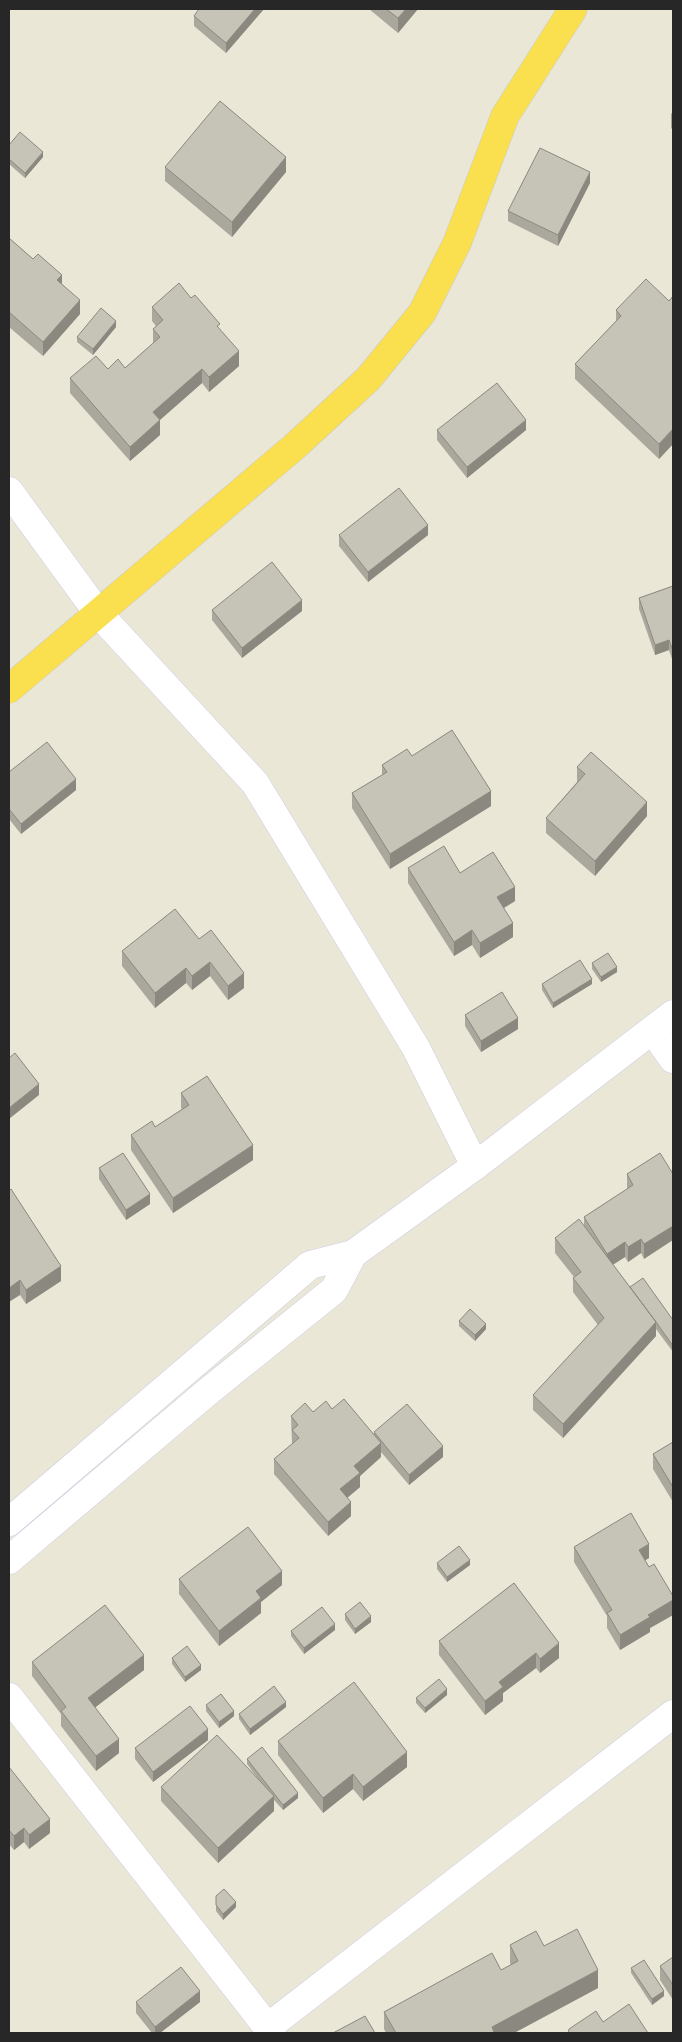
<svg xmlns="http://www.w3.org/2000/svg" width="682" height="2042" font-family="'Noto Sans',sans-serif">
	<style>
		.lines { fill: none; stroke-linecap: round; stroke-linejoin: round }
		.minor-casing { stroke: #cecde2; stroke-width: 29 }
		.tertiary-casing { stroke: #cecde2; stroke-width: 29 }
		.trunk-casing { stroke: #cbcbcb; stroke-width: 29 }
		.minor { stroke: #fff; stroke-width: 28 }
		.tertiary { stroke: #fff; stroke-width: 28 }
		.trunk { stroke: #fae04f; stroke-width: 28 }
		.wall { fill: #aaa89d }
		.shaded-wall { fill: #8b8880 }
		.building { fill: #c6c3b7; stroke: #8b8880 }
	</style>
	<rect width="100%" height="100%" fill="#ebe7d7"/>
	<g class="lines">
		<defs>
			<path id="minor" d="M9 491 98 613 255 783 416 1048 475 1166
				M653 1031 673 1059
				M9 1697 272 2033
				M268 2027 673 1714"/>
			<path id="tertiary" d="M9 1522 310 1265 353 1254 475 1166 673 1014
				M9 1560 205 1394 334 1290 353 1254"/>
			<path id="trunk" d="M9 689 294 447 368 379 422 313 457 243 505 116 573 9"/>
		</defs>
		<use href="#minor" class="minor-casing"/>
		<use href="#tertiary" class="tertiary-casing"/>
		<use href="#trunk" class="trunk-casing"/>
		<use href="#minor" class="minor"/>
		<use href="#tertiary" class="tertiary"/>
		<use href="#trunk" class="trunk"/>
	</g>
	<path class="wall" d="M264 9 226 53 194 26V16Z
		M369 9H418L398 33Z
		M673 111V130L671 128V114Z
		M9 145 43 157 25 178 9 164Z
		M165 167 286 172 232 237 165 181Z
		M590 183 558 246 508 221V211Z
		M9 238 62 284 80 314 43 356 9 327Z
		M673 296V444L659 459 575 379V364L616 321V310L669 301Z
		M152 307 220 330 239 366 209 392 202 383 160 420V435L130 461 70 393V378L125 368 153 343V329L156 326 152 321Z
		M116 327 93 355 77 342V337Z
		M437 430H526L467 478 437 440Z
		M339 535H428L368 582 339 546Z
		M673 586V662L669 650 655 655 639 609V598Z
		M212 610 302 611 242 658 212 620Z
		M412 756 491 806 390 869 352 808V793L382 775V765Z
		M577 767 647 816 595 876 546 833V818L577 782Z
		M9 772 76 790 21 834 9 819Z
		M408 868 460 873 515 901 504 908 513 937 480 958 472 945 454 956 408 883Z
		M199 939 244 988 228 1000 210 976 192 990 186 983 155 1008 122 966V951Z
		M592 963 617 972 601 982 592 969Z
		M542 984H592L553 1008 542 990Z
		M465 1015 518 1029 481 1052 465 1026Z
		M181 1093 253 1160 173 1213 131 1150V1135L155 1127 182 1109 181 1108Z
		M660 1153 644 1259 641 1253 628 1262 625 1257 613 1265 630 1287 673 1320V1352L656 1329V1336L563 1438 533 1410V1395L598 1325 573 1292V1278L574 1277 555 1253V1238L584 1225V1217L627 1189V1174Z
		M99 1168 150 1204 126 1220 99 1179Z
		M9 1191 61 1281 26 1304 20 1295Z
		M459 1321 486 1329 475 1341 459 1326Z
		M332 1409 374 1434V1432L443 1457 409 1485 381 1452V1457L360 1476V1487L347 1498 351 1516 328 1536 274 1474V1459L292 1444 291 1416Z
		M673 1442V1502L653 1469V1454Z
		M574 1547 649 1558 645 1560 649 1567 673 1596V1615L650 1628V1632L620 1650 607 1628V1616L574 1562Z
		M437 1563 470 1565 447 1582 437 1569Z
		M179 1579 282 1585 261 1602V1613L219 1646 179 1594Z
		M514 1583 559 1658 540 1673 536 1668 503 1693V1701L485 1715 439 1655V1641Z
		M345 1614 371 1622 355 1634 345 1620Z
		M335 1630 304 1654 291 1636V1631Z
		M172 1658 201 1670 185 1682 172 1664Z
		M32 1662 144 1670 95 1707 119 1753 96 1771 61 1726V1714L32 1676Z
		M447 1695 425 1713 416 1703V1698Z
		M206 1705 234 1716 219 1728 206 1711Z
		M286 1707 250 1735 239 1719V1714Z
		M208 1740 153 1782 135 1759V1748Z
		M278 1741 407 1767 363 1801 353 1789 323 1813 278 1755Z
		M247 1759 298 1798 283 1810 274 1800V1811L218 1863 161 1801V1787L258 1779 247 1764Z
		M9 1767 50 1833 29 1849 24 1842 14 1850 9 1844Z
		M216 1896 236 1907 223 1920 216 1911Z
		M510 1945 544 1946 598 1988 514 2033H386L384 2029V2012L501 1970 511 1965 510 1963Z
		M673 1957V2000L660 1980V1966Z
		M631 1968 664 1996 652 2005 631 1973Z
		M136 2002H200L160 2033H152L136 2013Z"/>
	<path class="shaded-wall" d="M255 9H264L226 53V43Z
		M406 9H418L398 33V18Z
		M43 152V157L25 178V173Z
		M286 157V172L232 237V222Z
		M590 172V183L558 246V235Z
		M62 275V290L57 280Z
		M80 300V314L43 356V342Z
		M116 321V327L93 355V349Z
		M239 351V366L209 392V377Z
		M202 369V383L153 426V412Z
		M160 420V435L130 461V447Z
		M526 420V430L467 478V467Z
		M673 429V444L659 459V444Z
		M428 525V535L368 582V572Z
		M302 600V611L242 658V648Z
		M669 640V650L655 655V645Z
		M76 779V790L21 834V824Z
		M491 791V806L390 869V854Z
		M647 802V816L595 876V861Z
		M515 887V901L497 912V897Z
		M513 923V937L480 958V943Z
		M472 930V945L454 956V942Z
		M210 962V976L192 990V976Z
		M617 967V972L601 982V977Z
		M186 968V983L155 1008V993Z
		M244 973V988L228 1000V986Z
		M592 979V984L553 1008V1003Z
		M518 1018V1029L481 1052V1041Z
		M39 1084V1095L9 1119V1108Z
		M253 1145V1160L173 1213V1198Z
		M150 1194V1204L126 1220V1210Z
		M673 1226V1240L644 1259V1244Z
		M641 1239V1253L628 1262V1247Z
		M625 1242V1257L607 1268V1254Z
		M61 1266V1281L26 1304V1290Z
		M20 1280V1295L9 1302V1288Z
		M656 1322V1336L563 1438V1424Z
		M486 1324V1329L475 1341V1335Z
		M381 1443V1457L360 1476V1487L340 1504V1489L354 1466Z
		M443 1446V1457L409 1485V1475Z
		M351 1502V1516L328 1536V1522Z
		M649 1544V1558L639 1564V1550Z
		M470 1560V1565L447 1582V1577Z
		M282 1571V1585L261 1602V1613L219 1646V1631L256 1591Z
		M673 1600V1615L650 1628V1632L620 1650V1635L648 1615Z
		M371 1616V1622L355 1634V1629Z
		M335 1624V1630L304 1654V1648Z
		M559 1643V1658L540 1673V1659Z
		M536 1653V1668L503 1693V1701L485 1715V1701L499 1682Z
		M144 1655V1670L88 1713V1698Z
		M201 1665V1670L185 1682V1677Z
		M447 1689V1695L425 1713V1708Z
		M286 1702V1707L250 1735V1729Z
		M234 1711V1716L219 1728V1722Z
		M208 1729V1740L153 1782V1772Z
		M119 1739V1753L96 1771V1756Z
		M407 1752V1767L363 1801V1787Z
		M353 1774V1789L323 1813V1798Z
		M298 1793V1798L283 1810V1805Z
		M274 1796V1811L218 1863V1848Z
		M50 1819V1833L29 1849V1835Z
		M24 1828V1842L14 1850V1836Z
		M236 1902V1907L223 1920V1914Z
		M598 1970V1988L514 2033H491L492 2027Z
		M200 1991V2002L160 2033H155V2027Z
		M664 1991V1996L652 2005V1999Z"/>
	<path class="building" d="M199 9H255L226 43 194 16Z
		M386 9H406L398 18Z
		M220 101 286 157 232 222 165 167Z
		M20 132 43 152 25 173 9 159V145Z
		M540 148 590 172 558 235 508 211Z
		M9 238 33 259 38 254 62 275 57 280 80 300 43 342 9 312Z
		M646 279 669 301 673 296V429L659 444 575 364 621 316 616 310Z
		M179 283 191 298 195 295 220 324 217 326 239 351 209 377 202 369 153 412 160 420 130 447 70 378 96 356 108 369 118 359 125 368 160 337 153 329 163 320 152 307Z
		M101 308 116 321 93 349 77 337Z
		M497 383 526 420 467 467 437 430Z
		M399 488 428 525 368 572 339 535Z
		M272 562 302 600 242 648 212 610Z
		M673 586V651L669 640 655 645 639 598Z
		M452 730 491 791 390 854 352 793 387 772 382 765 407 749 412 756Z
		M47 742 76 779 21 824 9 809V772Z
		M591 752 647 802 595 861 546 818 585 774 577 767Z
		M444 846 460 873 493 852 515 887 497 897 513 923 480 943 472 930 454 942 408 868Z
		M175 909 199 939 211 930 244 973 228 986 210 962 192 976 186 968 155 993 122 951Z
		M608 953 617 967 601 977 592 963Z
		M580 960 592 979 553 1003 542 984Z
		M502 992 518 1018 481 1041 465 1015Z
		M15 1053 39 1084 9 1108V1058Z
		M207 1076 253 1145 173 1198 131 1135 152 1121 155 1127 189 1105 181 1093Z
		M123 1153 150 1194 126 1210 99 1168Z
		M660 1153 673 1174V1226L644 1244 641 1239 628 1247 625 1242 607 1254 584 1217 633 1185 627 1174Z
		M11 1189 61 1266 26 1290 20 1280 9 1288V1191Z
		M579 1219 656 1322 563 1424 533 1395 604 1318 573 1278 581 1272 555 1238Z
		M643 1278 673 1320V1346L656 1322 630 1287Z
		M470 1309 486 1324 475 1335 459 1321Z
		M344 1399 381 1443 354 1466 360 1473 340 1489 351 1502 328 1522 274 1459 299 1438 292 1430 298 1425 291 1416 305 1403 313 1412 326 1401 332 1409Z
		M407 1404 443 1446 409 1475 374 1432Z
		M673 1442V1487L653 1454Z
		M631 1513 649 1544 639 1550 649 1567 654 1564 673 1596V1600L648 1615 650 1617 620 1635 607 1613 612 1610 574 1547Z
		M248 1527 282 1571 256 1591 261 1598 219 1631 179 1579Z
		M459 1546 470 1560 447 1577 437 1563Z
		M514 1583 559 1643 540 1659 536 1653 499 1682 503 1687 485 1701 439 1641Z
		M360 1602 371 1616 355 1629 345 1614Z
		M105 1605 144 1655 88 1698 119 1739 96 1756 61 1711 66 1707 32 1662Z
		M322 1607 335 1624 304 1648 291 1631Z
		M187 1646 201 1665 185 1677 172 1658Z
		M439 1679 447 1689 425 1708 416 1698Z
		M354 1682 407 1752 363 1787 353 1774 323 1798 278 1741Z
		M274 1686 286 1702 250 1729 239 1714Z
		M221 1694 234 1711 219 1722 206 1705Z
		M190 1706 208 1729 153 1772 135 1748Z
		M217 1735 274 1796 218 1848 161 1787Z
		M262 1747 298 1793 283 1805 247 1759Z
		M9 1767 50 1819 29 1835 24 1828 14 1836 9 1830Z
		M224 1889 236 1902 223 1914 216 1905V1896Z
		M577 1929 598 1970 492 2027 494 2032 491 2033H396L384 2012 492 1953 501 1970 518 1961 510 1945 536 1931 544 1946Z
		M673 1957V1985L660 1966Z
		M644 1960 664 1991 652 1999 631 1968Z
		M181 1967 200 1991 155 2027 136 2002Z
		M629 2004 648 2033H568L569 2029 596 2011 603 2022Z
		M365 2016 375 2033H333Z"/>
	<rect width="682" height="2042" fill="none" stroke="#272727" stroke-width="20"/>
</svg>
